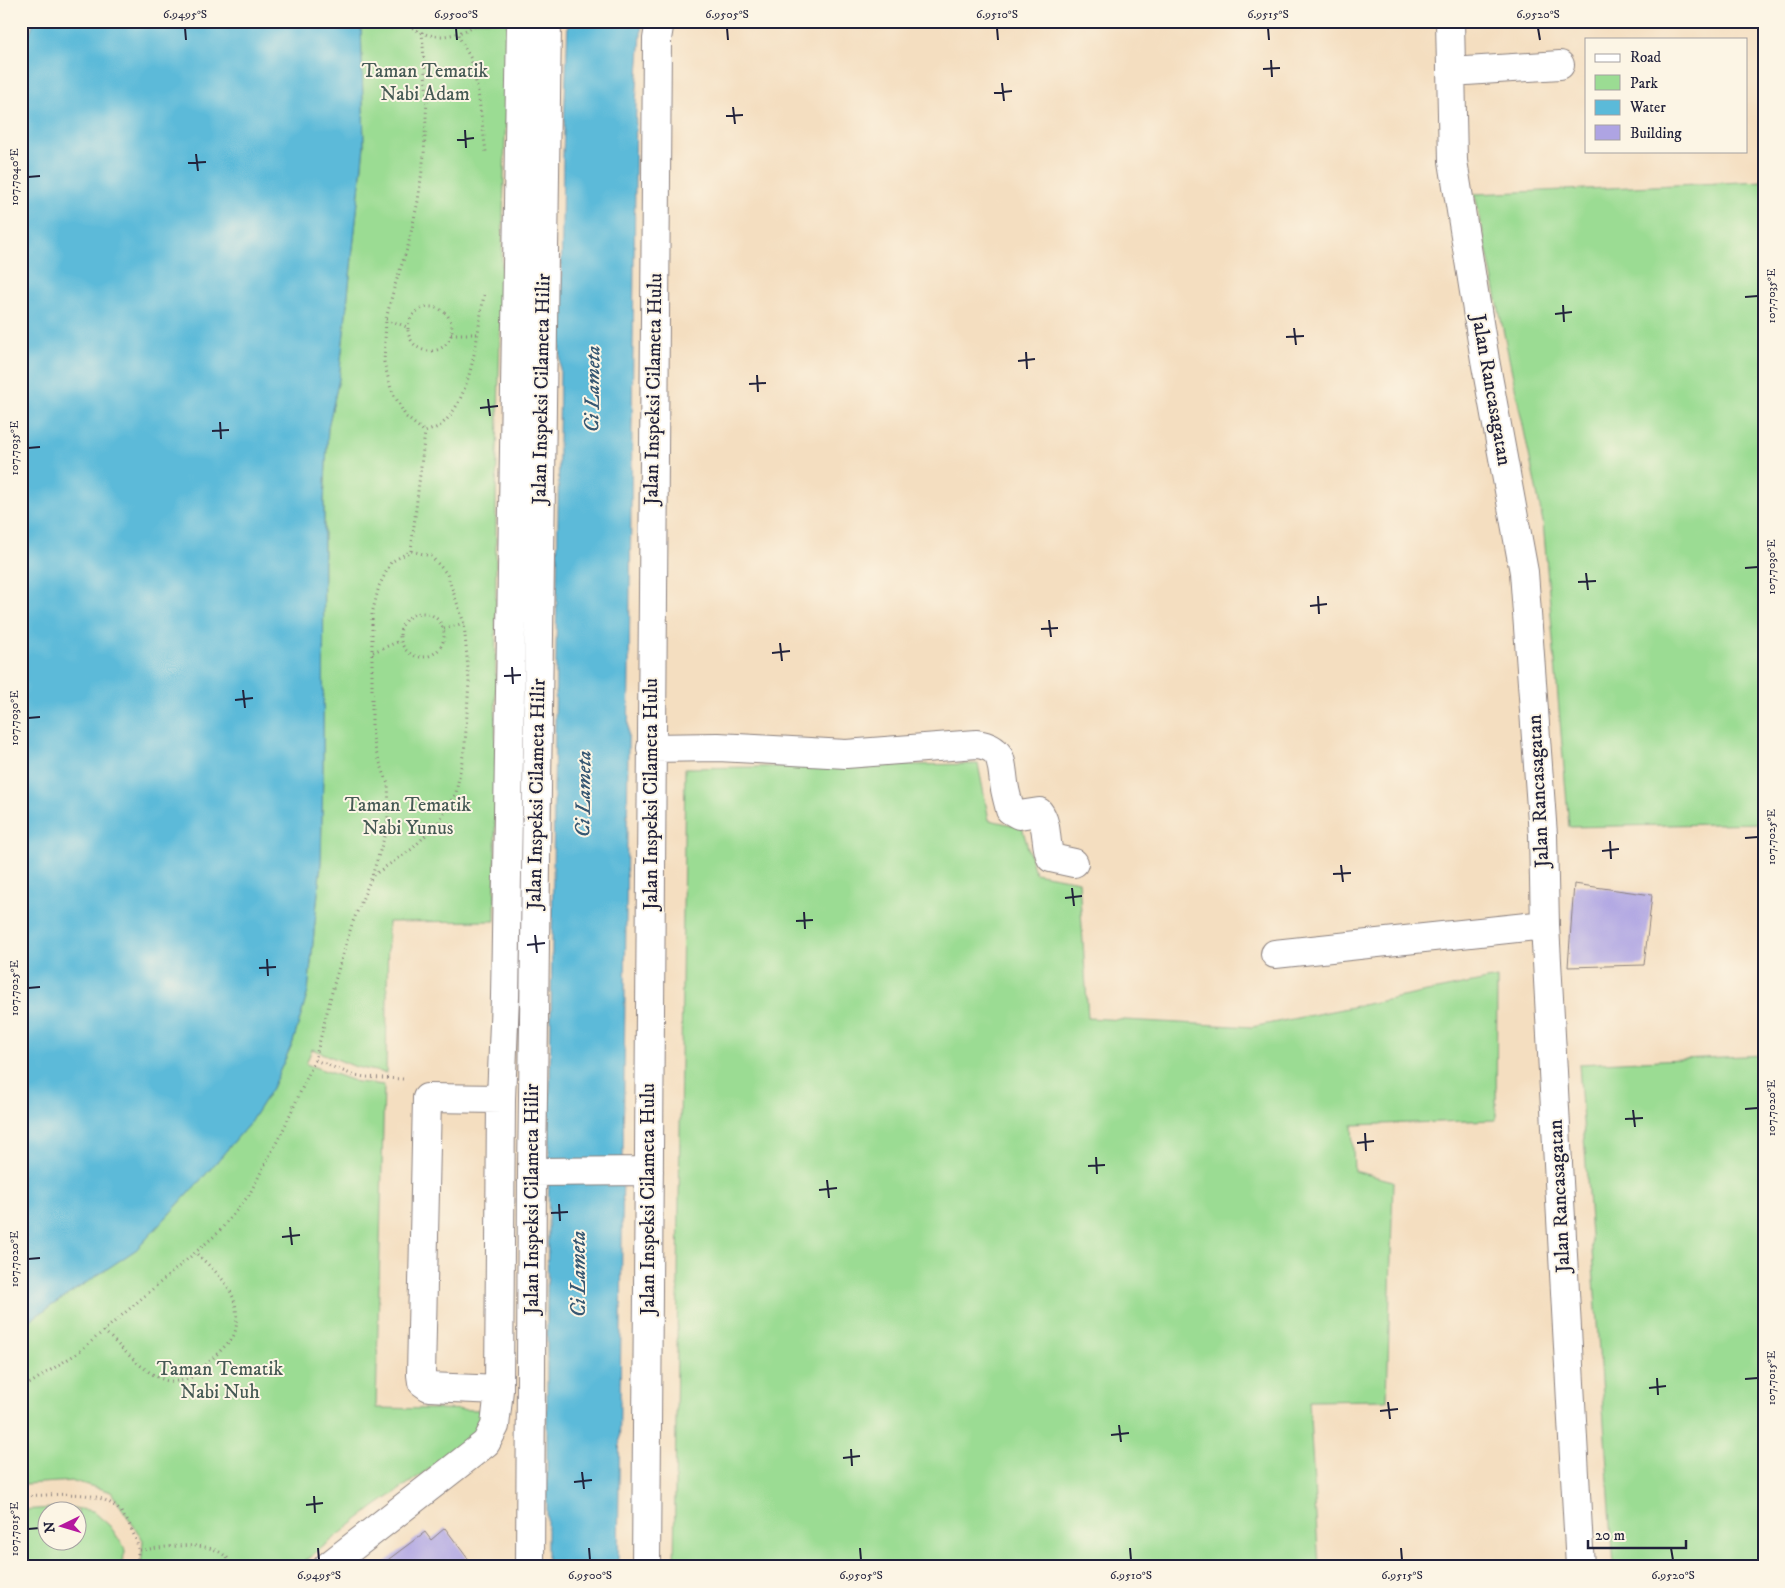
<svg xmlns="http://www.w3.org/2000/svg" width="1785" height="1588" font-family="'IM FELL DW Pica',serif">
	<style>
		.green { fill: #9bdc93; stroke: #5e7f67; fill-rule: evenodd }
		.water { fill: #5bbad9; stroke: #3e6e8a }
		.building { fill: #aea4e3 }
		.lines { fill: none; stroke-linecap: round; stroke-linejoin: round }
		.minor-casing { stroke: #8b807e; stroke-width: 30 }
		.path { stroke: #8b807e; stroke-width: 3; stroke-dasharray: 1 4; stroke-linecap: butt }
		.minor { stroke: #fff; stroke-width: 28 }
		.ticks { fill: none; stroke: #22223b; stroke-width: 2 }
		.labels { text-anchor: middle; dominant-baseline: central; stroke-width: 4; stroke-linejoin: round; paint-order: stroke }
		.park-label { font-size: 20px; fill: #465a55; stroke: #fcf5e5 }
		.street-label { font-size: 20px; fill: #22223b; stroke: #fcf5e5 }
		.water-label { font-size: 21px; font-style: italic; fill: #365772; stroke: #fcf5e5 }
		.neatline { fill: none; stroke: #22223b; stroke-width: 2 }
		.ticks-label { font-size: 12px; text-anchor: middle; fill: #22223b }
	</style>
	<rect width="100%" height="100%" fill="#fcf5e5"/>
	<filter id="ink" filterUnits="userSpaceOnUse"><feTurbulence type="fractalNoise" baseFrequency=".02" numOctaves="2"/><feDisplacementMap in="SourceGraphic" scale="10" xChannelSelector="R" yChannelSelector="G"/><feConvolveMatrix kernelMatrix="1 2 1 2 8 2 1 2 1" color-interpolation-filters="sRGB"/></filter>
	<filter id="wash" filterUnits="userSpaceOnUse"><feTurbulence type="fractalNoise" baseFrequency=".0096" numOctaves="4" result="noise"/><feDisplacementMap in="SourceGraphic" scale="20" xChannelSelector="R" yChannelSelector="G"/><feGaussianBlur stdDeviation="1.12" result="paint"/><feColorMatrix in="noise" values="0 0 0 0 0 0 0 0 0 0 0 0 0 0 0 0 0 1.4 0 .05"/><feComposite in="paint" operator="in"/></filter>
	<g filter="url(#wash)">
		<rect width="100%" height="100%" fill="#f4dec0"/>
		<path class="green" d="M361 21H511L505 139 496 493 495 921 388 922 386 1073 356 1067 312 1049 306 1064 357 1082 384 1085 376 1408 484 1410 483 1425 468 1442 373 1508 297 1567H141L143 1540 111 1492 74 1481 25 1484 21 1482V1326L137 1249 207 1173 249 1124 272 1088 293 1042 308 992 321 863 323 771 324 501 328 427 339 379 364 146Z
			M1764 181V823L1569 827 1543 522 1475 194Z
			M978 764 989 820 1022 827 1035 873 1079 881 1088 1018 1252 1027 1497 978 1496 1120 1352 1125 1354 1171 1393 1181 1387 1400 1309 1401 1319 1567H674L685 768Z
			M1764 1055V1567H1614L1579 1064Z
			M68 1507 93 1511 110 1526 126 1550 120 1567H21V1510ZM78 1510V1540H48V1510Z"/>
		<path class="water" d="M34 21H361L364 146 339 379 328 427 324 501 323 771 321 863 308 992 293 1042 272 1088 249 1124 207 1173 137 1249 21 1326V57Z
			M568 21H642L636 102 618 1567H547V1301L563 155Z"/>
		<g id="blocks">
			<path class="building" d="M1574 884 1652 895 1644 965 1568 967Z
				M445 1528 474 1567H383L381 1565 425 1532 431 1540Z"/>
		</g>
	</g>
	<g filter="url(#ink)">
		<use href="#blocks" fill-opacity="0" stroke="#8b807e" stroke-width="1"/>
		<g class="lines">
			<defs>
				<path id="minor" d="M1450 21 1453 161 1485 360 1524 572 1543 835 1545 925 1580 1567
					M1451 72 1560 65
					M651 748 718 747 846 754 977 744C1003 748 1001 761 1004 783 1005 792 1008 801 1010 810L1019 815 1039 812C1049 825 1044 844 1051 858L1074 863
					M1275 954 1545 925
					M532 1172 649 1171
					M499 1390 429 1387 422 1382 421 1375 427 1098 501 1099
					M327 1567 486 1443 495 1426 499 1390 501 1099 505 997 521 21
					M530 1567 532 1172 547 21
					M646 1567 657 39 660 21"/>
			</defs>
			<use href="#minor" class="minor-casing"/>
			<path class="path" d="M405 21C425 43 459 39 480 21
				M422 32 427 99 424 155 418 201 408 246 394 288 386 319 384 362 391 389 406 417 425 432C430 430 438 428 442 424 473 397 477 333 484 295
				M458 35 471 59 478 92 486 152
				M408 329a22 22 0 1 1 44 0a22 22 0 1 1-44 0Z
				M386 319 407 327
				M451 334H477
				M411 551 425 432
				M400 635a22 22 0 1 1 44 0a22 22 0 1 1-44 0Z
				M444 629 464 623
				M373 652 400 641
				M315 1060 353 1075 365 1077 403 1079
				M104 1331C120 1346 142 1371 162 1379 170 1383 185 1381 192 1377 197 1374 230 1342 233 1337 238 1328 237 1313 235 1303 229 1281 211 1268 196 1253
				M21 1389 79 1352 218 1233 249 1195 284 1128 315 1060 334 984 352 924 372 876 386 832 389 808 388 784 376 752 372 731V614L379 586 391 562 411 551 431 556 447 574 464 623 469 681 465 745 456 793 438 823 412 849 372 876
				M21 1495C60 1498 109 1481 130 1526 138 1544 140 1547 136 1567
				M140 1550C164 1548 204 1539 224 1555 228 1558 231 1563 234 1567"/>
			<use href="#minor" class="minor"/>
		</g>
	</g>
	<path class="ticks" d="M185 28 186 40M456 28 457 40M727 28 728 40M997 28 998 40M1268 28 1269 40M1538 28 1540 40M1271 60 1272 77M1263 69 1280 68M1002 83 1004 101M994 93 1012 91M733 107 735 124M726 116 743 115M465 130 466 148M457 140 474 138M196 154 198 171M188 163 206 162M28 177 40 176M1745 297 1758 296M1563 305 1564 322M1555 314 1572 312M1294 328 1296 345M1286 337 1304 336M1026 352 1027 369M1018 361 1035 359M757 375 758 392M749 384 766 383M488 399 490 416M480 408 498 406M220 422 221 439M212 431 229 430M28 448 40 447M1745 568 1758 567M1586 573 1588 590M1578 582 1596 581M1318 596 1319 614M1310 606 1327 604M1049 620 1051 637M1041 629 1058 628M780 643 782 661M772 653 790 651M512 667 513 684M504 676 521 675M243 690 245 708M235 700 253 698M28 718 40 717M1745 838 1758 837M1610 841 1611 859M1602 851 1619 849M1341 865 1343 882M1333 874 1351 873M1072 888 1074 906M1065 898 1082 896M804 912 805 929M796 921 813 920M535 935 537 953M527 945 545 943M267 959 268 976M259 968 276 967M28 988 40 987M1745 1109 1758 1108M1633 1110 1635 1127M1625 1119 1643 1118M1365 1133 1366 1151M1357 1143 1374 1141M1096 1157 1097 1174M1088 1166 1105 1165M827 1180 829 1198M819 1190 837 1188M559 1204 560 1221M551 1213 568 1212M290 1227 292 1245M282 1237 300 1235M28 1259 40 1258M1657 1378 1658 1395M1745 1379 1758 1378M1649 1388 1666 1386M1388 1402 1390 1419M1380 1411 1398 1409M1119 1425 1121 1442M1111 1435 1129 1433M851 1449 852 1466M843 1458 860 1456M582 1472 584 1489M574 1482 592 1480M314 1496 315 1513M306 1505 323 1503M28 1529 40 1528M318 1548 319 1560M589 1548 590 1560M860 1548 861 1560M1130 1548 1131 1560M1401 1548 1402 1560M1671 1548 1673 1560"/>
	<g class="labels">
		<g class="park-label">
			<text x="425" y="71">Taman Tematik<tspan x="425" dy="23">Nabi Adam</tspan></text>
			<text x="408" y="805">Taman Tematik<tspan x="408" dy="23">Nabi Yunus</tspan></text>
			<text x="220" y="1369">Taman Tematik<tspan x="220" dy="23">Nabi Nuh</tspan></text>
		</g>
		<g class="street-label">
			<text transform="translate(542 389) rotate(-89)">Jalan Inspeksi Cilameta Hilir</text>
			<text transform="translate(654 389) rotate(-89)">Jalan Inspeksi Cilameta Hulu</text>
			<text transform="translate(1491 390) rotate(80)">Jalan Rancasagatan</text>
			<text transform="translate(1539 791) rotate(-93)">Jalan Rancasagatan</text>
			<text transform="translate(537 794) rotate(-89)">Jalan Inspeksi Cilameta Hilir</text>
			<text transform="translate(651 794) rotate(-90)">Jalan Inspeksi Cilameta Hulu</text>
			<text transform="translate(1560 1196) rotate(-93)">Jalan Rancasagatan</text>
			<text transform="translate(532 1199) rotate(-90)">Jalan Inspeksi Cilameta Hilir</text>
			<text transform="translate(648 1199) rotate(-90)">Jalan Inspeksi Cilameta Hulu</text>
		</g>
		<g class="water-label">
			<text transform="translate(593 389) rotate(-89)">Ci Lameta</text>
			<text transform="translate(584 794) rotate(-89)">Ci Lameta</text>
			<text transform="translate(579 1274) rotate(-90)">Ci Lameta</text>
		</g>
	</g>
	<rect width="1785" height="1588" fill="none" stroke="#fcf5e5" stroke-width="55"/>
	<rect x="1585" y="38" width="162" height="115" fill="#fcf5e5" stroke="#a5a1a1"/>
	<rect x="1595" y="54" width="25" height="8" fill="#ffffff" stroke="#a5a1a1"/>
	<text x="1630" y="62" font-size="15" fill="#22223b">Road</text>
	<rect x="1595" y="75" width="25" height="15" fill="#9bdc93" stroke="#a5a1a1"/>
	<text x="1630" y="88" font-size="15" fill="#22223b">Park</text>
	<rect x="1595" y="100" width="25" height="15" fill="#5bbad9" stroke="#a5a1a1"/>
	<text x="1630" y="112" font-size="15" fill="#22223b">Water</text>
	<rect x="1595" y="125" width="25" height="15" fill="#aea4e3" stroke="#a5a1a1"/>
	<text x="1630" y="138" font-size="15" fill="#22223b">Building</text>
	<g transform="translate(62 1526) rotate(265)"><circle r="24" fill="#fcf5e5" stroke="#a5a1a1"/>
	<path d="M0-4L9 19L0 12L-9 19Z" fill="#b5179e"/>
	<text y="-8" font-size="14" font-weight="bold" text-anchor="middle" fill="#22223b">N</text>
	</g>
	<path d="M1588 1540v8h98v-8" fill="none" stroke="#22223b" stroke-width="2.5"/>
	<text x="1595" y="1540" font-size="15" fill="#22223b" stroke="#fcf5e5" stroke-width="4" paint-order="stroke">20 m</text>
	<rect x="28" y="28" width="1730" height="1532" class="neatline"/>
	<g class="ticks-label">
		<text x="185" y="18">6.9495°S</text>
		<text x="456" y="18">6.9500°S</text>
		<text x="727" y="18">6.9505°S</text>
		<text x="997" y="18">6.9510°S</text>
		<text x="1268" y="18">6.9515°S</text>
		<text x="1538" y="18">6.9520°S</text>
		<text transform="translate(14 177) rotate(-90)" y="4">107.7040°E</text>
		<text transform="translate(1771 296) rotate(-90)" y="4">107.7035°E</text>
		<text transform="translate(14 448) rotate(-90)" y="4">107.7035°E</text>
		<text transform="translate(1771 567) rotate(-90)" y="4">107.7030°E</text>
		<text transform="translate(14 718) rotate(-90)" y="4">107.7030°E</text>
		<text transform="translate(1771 837) rotate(-90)" y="4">107.7025°E</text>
		<text transform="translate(14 988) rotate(-90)" y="4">107.7025°E</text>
		<text transform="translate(1771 1108) rotate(-90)" y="4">107.7020°E</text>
		<text transform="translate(14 1259) rotate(-90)" y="4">107.7020°E</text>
		<text transform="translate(1771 1378) rotate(-90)" y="4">107.7015°E</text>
		<text transform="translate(14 1529) rotate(-90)" y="4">107.7015°E</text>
		<text x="319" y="1579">6.9495°S</text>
		<text x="590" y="1579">6.9500°S</text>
		<text x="861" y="1579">6.9505°S</text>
		<text x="1131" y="1579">6.9510°S</text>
		<text x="1402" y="1579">6.9515°S</text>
		<text x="1673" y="1579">6.9520°S</text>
	</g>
</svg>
